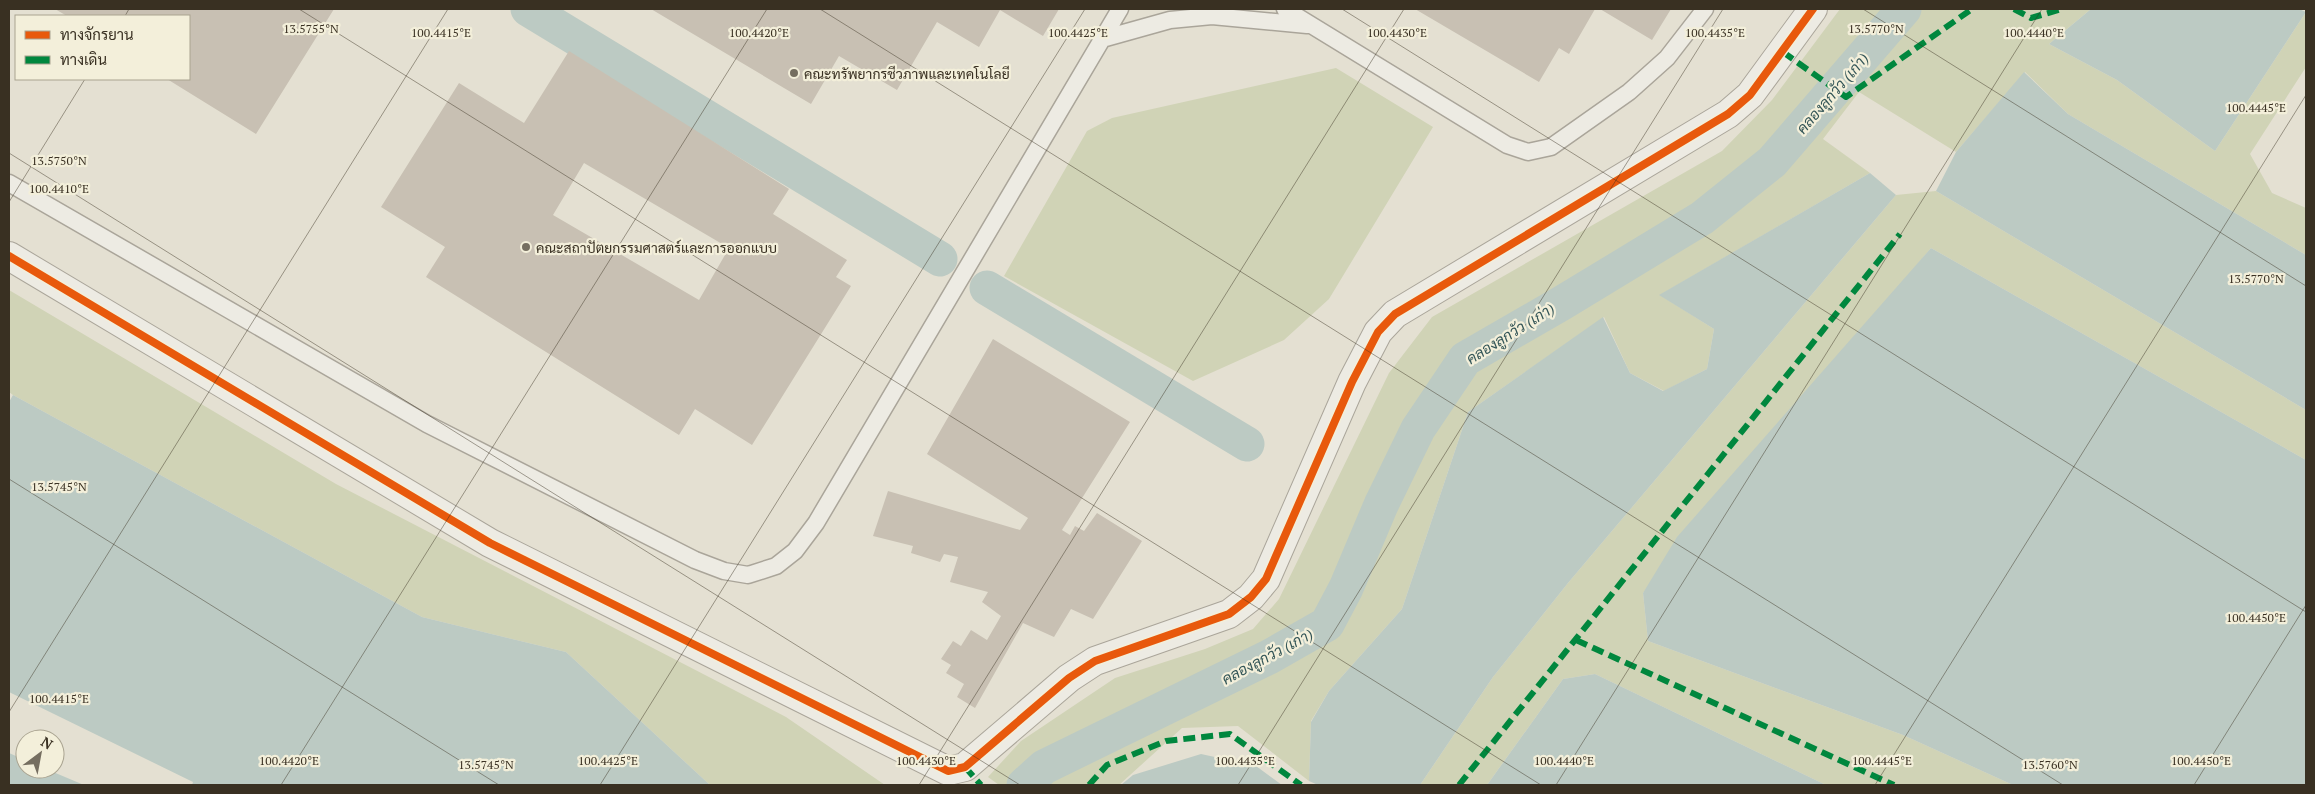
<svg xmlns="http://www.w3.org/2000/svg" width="2315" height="794" font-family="'PT Serif',Sarabun,serif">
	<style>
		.green { fill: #d0d3b6 }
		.water { fill: #bccac3 }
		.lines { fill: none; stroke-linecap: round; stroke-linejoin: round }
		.canal { stroke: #bccac3; stroke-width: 35 }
		.building { fill: #c8c0b3; fill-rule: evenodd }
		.lane-casing { stroke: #aaa59a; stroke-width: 19 }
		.street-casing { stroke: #aaa59a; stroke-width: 30 }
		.lane { stroke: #edebe3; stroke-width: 16 }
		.street { stroke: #edebe3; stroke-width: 28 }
		.quiet { stroke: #00873e; stroke-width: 6; stroke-dasharray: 12 6; stroke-linecap: butt }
		.cycleway-casing { stroke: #f3efda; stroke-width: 11 }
		.cycleway { stroke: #e8590c; stroke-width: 8 }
		.ticks { fill: none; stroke: #393022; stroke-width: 1; stroke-opacity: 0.45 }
		.poi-dot { fill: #756e60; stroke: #f3efda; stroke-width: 2 }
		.labels { text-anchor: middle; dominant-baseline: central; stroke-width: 4.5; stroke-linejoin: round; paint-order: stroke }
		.poi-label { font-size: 14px; fill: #393022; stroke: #f3efda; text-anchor: start }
		.water-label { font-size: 15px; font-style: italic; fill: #335557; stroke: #f3efda }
		.ticks-label { font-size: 12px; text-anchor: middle; fill: #393022; stroke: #f3efda; stroke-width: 4.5; stroke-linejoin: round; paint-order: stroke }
	</style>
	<rect width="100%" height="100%" fill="#e4e0d2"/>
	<path class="green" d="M1840 9H2091L2049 44 2117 80 2215 151 2306 12V67L2250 154 2272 193 2306 208V255L2068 114 2025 72 1956 152 1859 92 1823 139 1870 173 1660 295 1714 329 1707 369 1664 391 1630 373 1604 317 1468 412 1402 609 1329 691 1311 721 1309 781 1238 726 1182 728 1119 785H999L988 777 1021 741 1115 678 1205 649 1253 629 1279 599 1389 373 1432 317 1722 151 1772 100Z
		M1336 68 1433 127 1329 299 1284 340 1193 381 1004 276 1087 131 1112 118Z
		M1936 191 2306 410V460L1931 248 1643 593 1648 641 1903 735 2013 785H1826L1595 674 1563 679 1487 785H1420L1493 677 1568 583 1896 195Z
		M9 290 336 484 786 717 885 785H710L566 652 422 617 13 395 9 392Z"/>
	<path class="water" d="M2091 9H2299L2306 12 2215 151 2117 80 2049 44Z
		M2024 72 2068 114 2306 255V410L1936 191 1956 152Z
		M1870 173 1896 195 1568 583 1493 677 1420 785H1318L1309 781 1311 722 1329 691 1402 609 1468 412 1603 317 1630 373 1663 391 1707 369 1714 329 1659 295Z
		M1931 248 2306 460V785H2013L1903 735 1648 641 1643 593 1677 537Z
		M13 395 422 617 566 652 710 785H192L193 782 9 692V402Z
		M1595 674 1826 785H1487L1563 679Z
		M9 753 25 760V769H46L84 785H9Z
		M1201 754 1256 766 1282 785H1121L1133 775Z"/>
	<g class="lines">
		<path class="canal" d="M528 9 940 259
			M987 288 1247 444
			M1024 785 1044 767 1269 657 1327 624 1346 588 1381 505 1418 429 1465 359 1562 303 1702 218 1772 162 1904 9"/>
	</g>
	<path class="building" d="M55 9H334L256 134 167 79H189V16H67Z
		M651 9H1059L1043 36 1000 10 979 47 937 22 897 90 839 56 811 104Z
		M1415 9H1595L1569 54 1559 48 1539 82Z
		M1600 9H1671L1652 40Z
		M569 51 789 189 773 214 847 260 836 277 851 286 752 445 695 409 679 435 426 277 445 247 381 207 459 83 524 123ZM584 163 729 248 699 300 553 215Z
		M993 339 1130 422 1062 530 1070 535 1075 526 1084 531 1097 513 1142 541 1093 619 1071 609 1054 637 1023 623 975 708 957 697 964 684 946 673 951 665 941 659 953 641 961 646 971 630 987 640 1001 616 982 602 988 592 950 582 958 557 944 554 940 562 911 553 913 546 873 536 888 491 1020 530 1028 518 927 454Z"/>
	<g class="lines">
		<defs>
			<path id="lane" d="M1285 9 1507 145 1528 152 1551 147 1629 92 1667 58 1705 9
				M1102 39 1170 20 1212 16 1307 25
				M9 183 427 424 695 560 724 571 748 575 776 566 795 551 816 523 1120 9"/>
			<path id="street" d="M9 256 490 543 948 771 965 767 1069 678 1095 661 1229 614 1251 597 1266 579 1352 382 1378 332 1395 314 1728 114 1750 95 1813 9"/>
		</defs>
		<use href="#lane" class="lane-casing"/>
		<use href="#street" class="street-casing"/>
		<use href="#lane" class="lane"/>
		<use href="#street" class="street"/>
		<path class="quiet" d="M2014 9 2031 18 2062 9
			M1783 52 1846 97 1972 9
			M1576 640 1894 785
			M965 767 981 785
			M1089 785 1107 765 1166 741 1230 734 1301 785
			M1459 785 1900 234"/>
		<defs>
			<path id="cycleway" d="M9 256 490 543 948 771 965 767 1069 678 1095 661 1229 614 1251 597 1266 579 1352 382 1378 332 1395 314 1728 114 1750 95 1813 9"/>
		</defs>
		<use href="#cycleway" class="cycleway-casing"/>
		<use href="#cycleway" class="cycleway"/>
	</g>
	<path class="ticks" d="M299 9 1541 785M820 9 2063 785M1342 9 2306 612M1863 9 2306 286M125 16 129 9M9 153 1020 785M9 202 85 79M9 479 499 785M9 712 448 9M281 785 767 9M600 785 1085 9M919 785 1404 9M1238 785 1723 9M1556 785 2042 9M1875 785 2306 95M2194 785 2306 605"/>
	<g class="poi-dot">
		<circle cx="794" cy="73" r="5"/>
		<circle cx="526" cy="247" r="5"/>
	</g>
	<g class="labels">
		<g class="poi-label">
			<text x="804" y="73">คณะทรัพยากรชีวภาพและเทคโนโลยี</text>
			<text x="536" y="247">คณะสถาปัตยกรรมศาสตร์และการออกแบบ</text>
		</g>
		<g class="water-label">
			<text transform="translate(1832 93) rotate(-49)">คลองลูกวัว (เก่า)</text>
			<text transform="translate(1510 333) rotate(-32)">คลองลูกวัว (เก่า)</text>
			<text transform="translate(1267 656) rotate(-28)">คลองลูกวัว (เก่า)</text>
		</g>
	</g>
	<g class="ticks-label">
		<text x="311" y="33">13.5755°N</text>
		<text x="1876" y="33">13.5770°N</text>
		<text x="1397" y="37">100.4430°E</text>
		<text x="441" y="37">100.4415°E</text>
		<text x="759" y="37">100.4420°E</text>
		<text x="1078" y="37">100.4425°E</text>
		<text x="1715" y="37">100.4435°E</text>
		<text x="2034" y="37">100.4440°E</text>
		<text x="2256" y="112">100.4445°E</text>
		<text x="59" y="165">13.5750°N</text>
		<text x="59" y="193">100.4410°E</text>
		<text x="2256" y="283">13.5770°N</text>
		<text x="59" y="491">13.5745°N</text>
		<text x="2256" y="622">100.4450°E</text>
		<text x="59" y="703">100.4415°E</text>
		<text x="289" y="765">100.4420°E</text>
		<text x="608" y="765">100.4425°E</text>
		<text x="926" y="765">100.4430°E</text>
		<text x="1245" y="765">100.4435°E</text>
		<text x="1564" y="765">100.4440°E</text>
		<text x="1882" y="765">100.4445°E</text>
		<text x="2201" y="765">100.4450°E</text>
		<text x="486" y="769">13.5745°N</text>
		<text x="2050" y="769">13.5760°N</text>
	</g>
	<rect width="2315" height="794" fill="none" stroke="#393022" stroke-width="20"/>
	<rect x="15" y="15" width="175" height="65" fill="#f3efda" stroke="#a9a390"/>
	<rect x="25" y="31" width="25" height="8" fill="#e8590c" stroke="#a9a390"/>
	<text x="60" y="40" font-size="15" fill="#393022">ทางจักรยาน</text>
	<rect x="25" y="56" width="25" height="8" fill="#00873e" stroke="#a9a390"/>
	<text x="60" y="65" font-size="15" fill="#393022">ทางเดิน</text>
	<g transform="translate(40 754) rotate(32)"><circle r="24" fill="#f3efda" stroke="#a9a390"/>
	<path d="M0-4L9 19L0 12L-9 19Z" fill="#756e60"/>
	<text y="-8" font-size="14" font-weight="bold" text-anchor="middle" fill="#393022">N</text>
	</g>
</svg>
